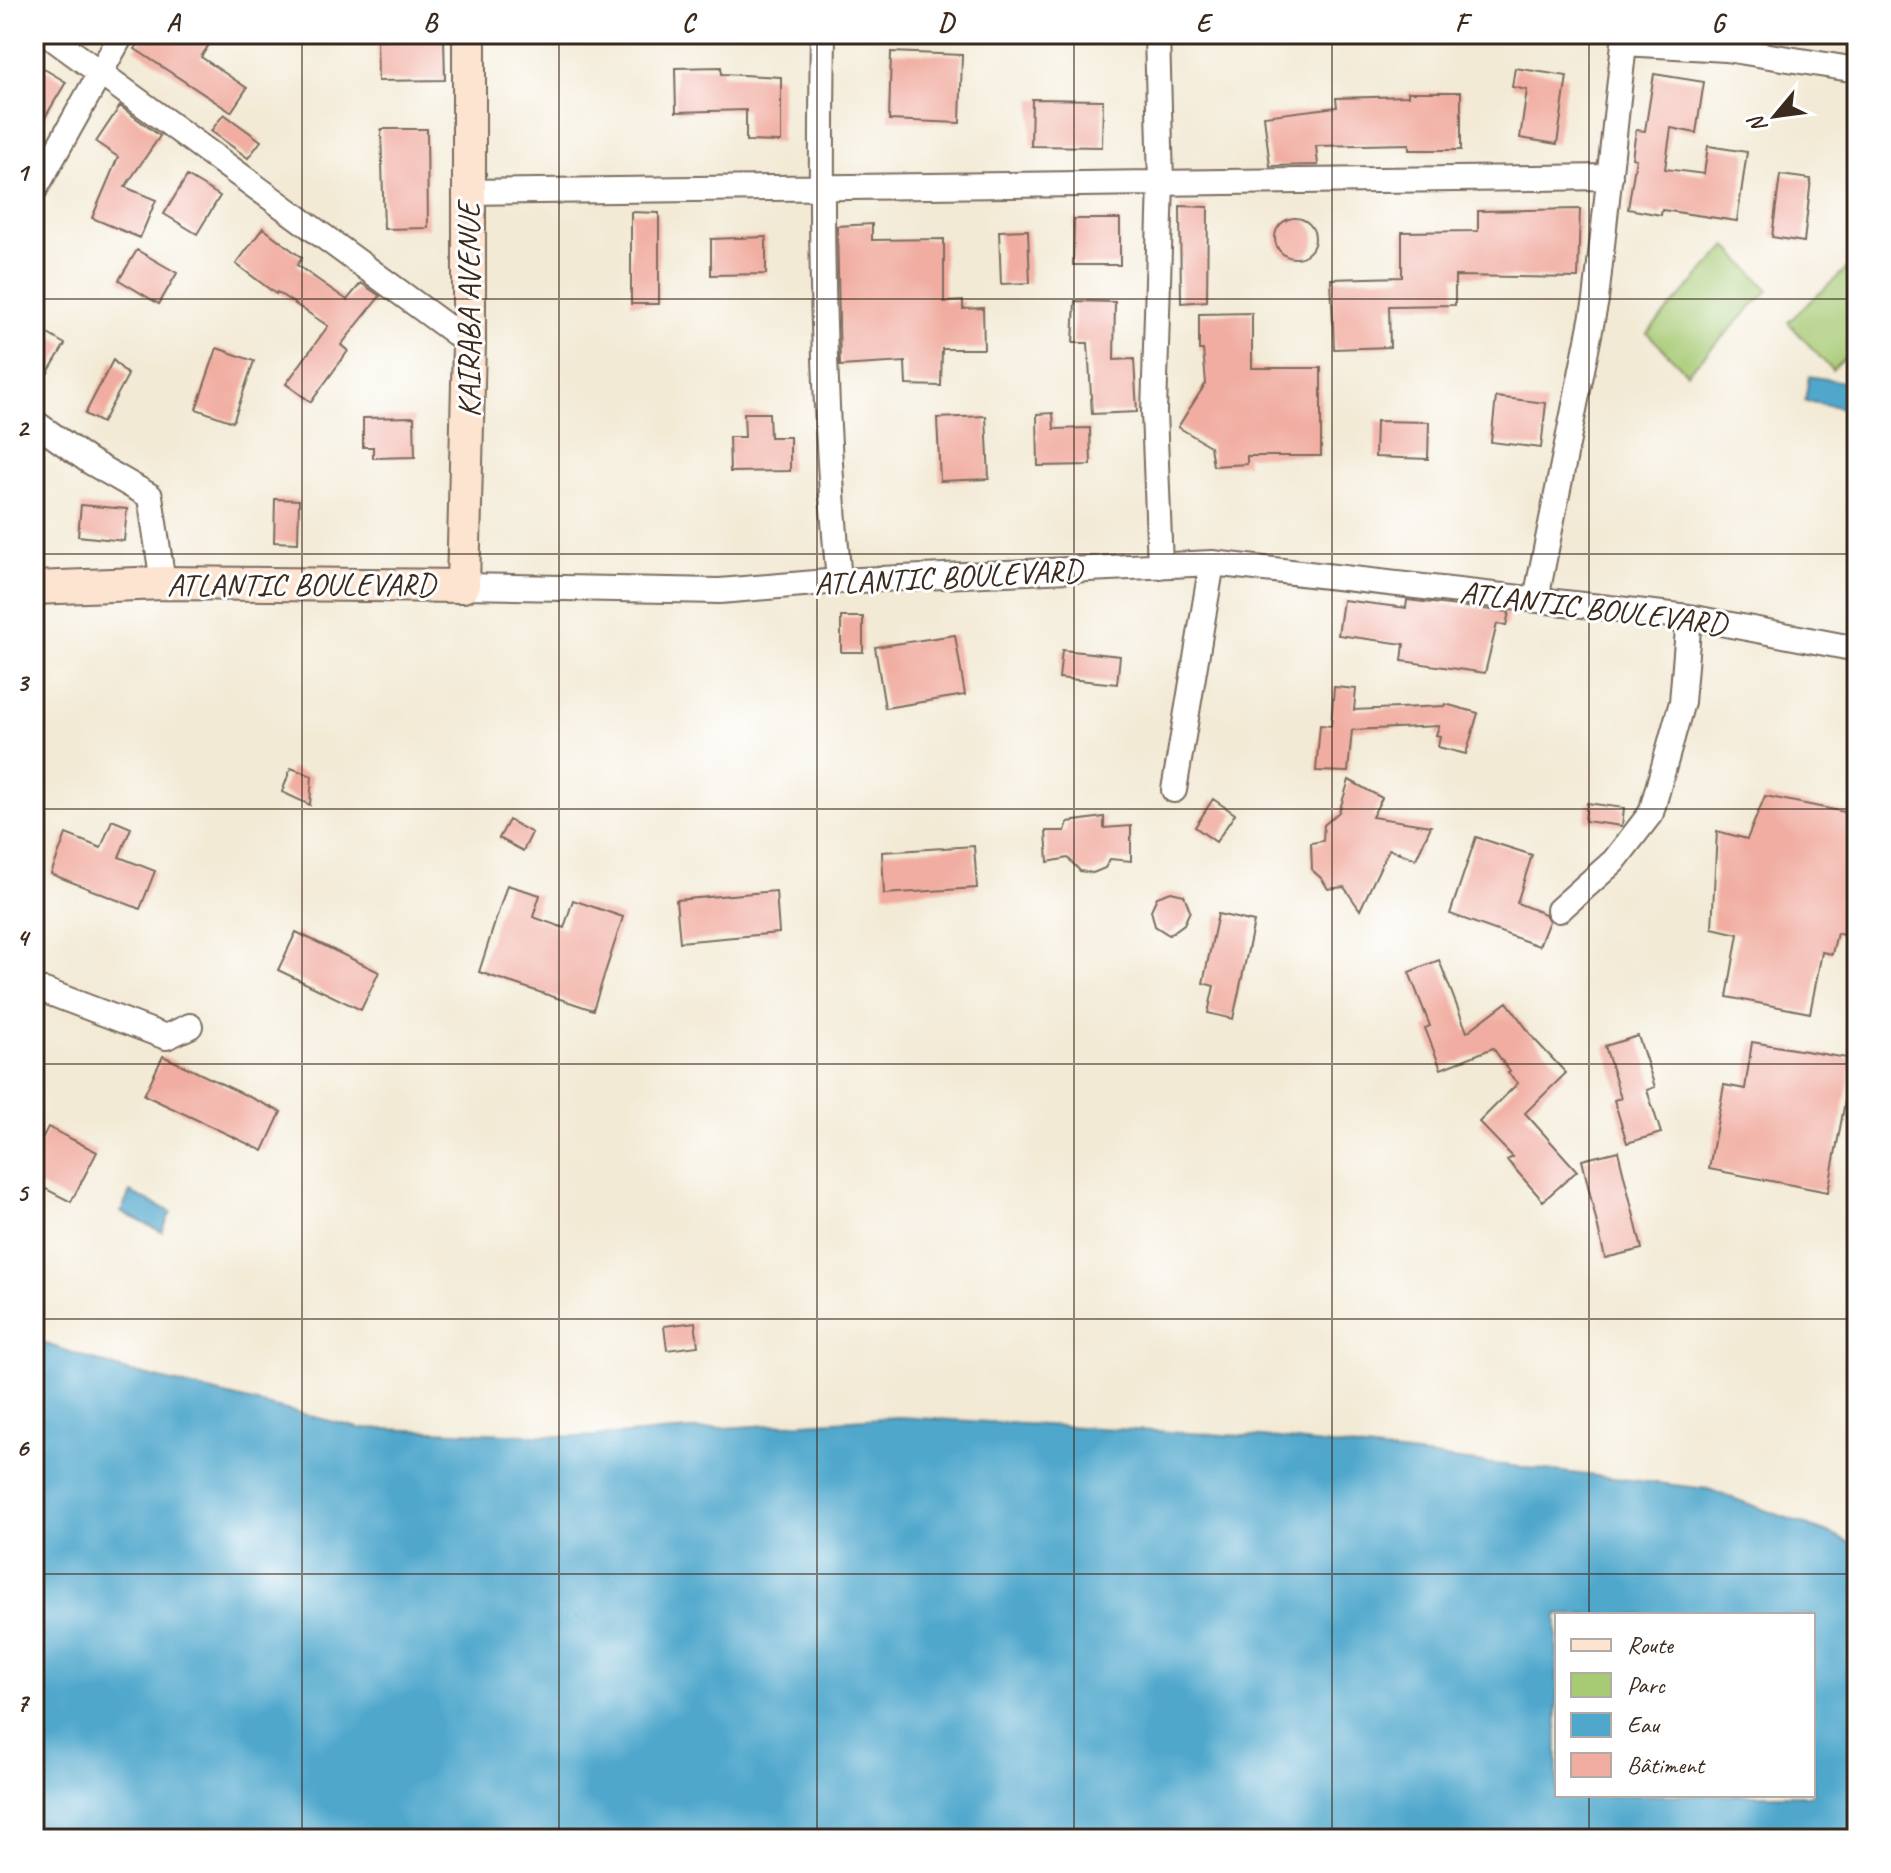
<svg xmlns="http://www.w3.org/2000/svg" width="1891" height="1873" font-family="Caveat,sans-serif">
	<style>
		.green { fill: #a7ca74; stroke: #717a49; stroke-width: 2 }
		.water { fill: #4fa7cc; stroke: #456875; stroke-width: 2; fill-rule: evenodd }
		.building { fill: #f1ada1 }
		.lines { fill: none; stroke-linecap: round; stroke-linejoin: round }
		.street-casing { stroke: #7b6d5e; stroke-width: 28 }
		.secondary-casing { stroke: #7b6d5e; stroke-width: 36 }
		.street { stroke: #fff; stroke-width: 24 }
		.secondary { stroke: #fde4d0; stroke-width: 32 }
		.grid { fill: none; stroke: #3b2a1e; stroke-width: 2; stroke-opacity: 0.55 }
		.labels { text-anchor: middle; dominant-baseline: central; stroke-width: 6; stroke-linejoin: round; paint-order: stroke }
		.street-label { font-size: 32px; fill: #3b2a1e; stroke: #fff }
		.neatline { fill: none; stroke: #3b2a1e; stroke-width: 3 }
		.grid-label { font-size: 26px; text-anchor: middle; font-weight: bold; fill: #3b2a1e }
	</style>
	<rect width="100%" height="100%" fill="#fff"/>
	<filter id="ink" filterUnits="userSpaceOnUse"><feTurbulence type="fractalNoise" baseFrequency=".0125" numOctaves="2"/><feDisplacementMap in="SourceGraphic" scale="16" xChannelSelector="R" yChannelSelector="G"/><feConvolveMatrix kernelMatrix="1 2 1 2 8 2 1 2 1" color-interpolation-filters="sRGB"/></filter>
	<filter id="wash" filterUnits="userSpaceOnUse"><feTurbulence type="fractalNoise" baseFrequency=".006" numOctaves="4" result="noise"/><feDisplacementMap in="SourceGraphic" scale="32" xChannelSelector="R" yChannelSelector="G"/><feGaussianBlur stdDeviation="1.8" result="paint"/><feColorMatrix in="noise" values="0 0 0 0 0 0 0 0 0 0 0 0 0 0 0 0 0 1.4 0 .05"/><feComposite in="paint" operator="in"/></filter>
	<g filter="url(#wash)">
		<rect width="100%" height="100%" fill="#f3ead5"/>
		<path class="green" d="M1727 246 1769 290 1687 373 1647 333Z
			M1857 259V348L1832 370 1788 322Z"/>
		<path class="water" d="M1809 376 1857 384V410L1805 401Z
			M130 1192 171 1212 162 1232 121 1212Z
			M34 1340 124 1370 359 1428 580 1437 898 1417 1262 1437 1708 1489 1833 1535 1857 1547V1839H34ZM1557 1615H1813V1795H1557Z"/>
		<g id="blocks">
			<path class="building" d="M145 34H161L173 42 179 34H216L201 57 247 88 231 112 135 49Z
				M444 37 445 80 378 81 377 40Z
				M891 52 962 55 960 123 889 120Z
				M34 63 66 82 34 136Z
				M721 67 722 74 781 77V142L746 141V110L676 112 675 68Z
				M1515 68 1567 76 1557 144 1520 138 1527 90 1512 87Z
				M1654 74 1704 82 1696 133 1671 128 1665 169 1704 174 1708 146 1747 152 1737 221 1662 210 1661 215 1628 209 1636 159 1632 158 1636 130 1645 131Z
				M1408 92H1461V150H1409V144L1316 146 1318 165 1270 166 1264 116 1337 107 1336 98 1408 96Z
				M1032 99 1103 100 1102 147 1031 146Z
				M120 106 160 136 125 187 156 200 140 238 92 218 118 157 96 142Z
				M224 114 261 141 248 158 211 131Z
				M381 129H427L428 228 384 229Z
				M1780 175 1811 179 1804 242 1772 237Z
				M187 176 220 196 197 234 164 214Z
				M1180 206 1208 207 1207 301 1181 303Z
				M1580 209 1578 278 1455 276V305L1389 306 1390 347 1334 349 1331 279 1402 277V232L1478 231V211Z
				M631 212 659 213V304H631Z
				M1275 238a20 20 0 1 1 40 0a20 20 0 1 1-40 0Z
				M1074 219H1120V265H1073Z
				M872 224V240L944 239V302L963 301V309L983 308 984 349H942L941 386 906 385 905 362 840 366 837 226Z
				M263 228 302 258 297 265 347 300 361 283 380 296 341 345 348 351 311 402 286 384 328 326 277 292 276 294 236 264Z
				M1028 230 1030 283 1001 284 999 231Z
				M766 237V274L711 275V239Z
				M137 250 177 273 159 304 119 280Z
				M1075 301 1115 302 1114 360 1134 359 1137 412 1092 414 1088 343H1073Z
				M1252 313V368H1321V456H1247V464L1213 466 1210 446 1178 427 1206 383 1203 350H1199V314Z
				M34 326 65 344 47 374 34 366Z
				M217 348 254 361 233 422 196 409Z
				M113 360 128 375 102 423 85 414Z
				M1496 397 1546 403 1541 448 1491 442Z
				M744 413H769L770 437H790V471L730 472 729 437H745Z
				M1053 413 1054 429 1090 428 1091 465 1038 466 1037 414Z
				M986 416 989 479 940 481 937 418Z
				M414 417 415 457 373 458V447H363V418Z
				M1376 421 1429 422 1428 459 1375 457Z
				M275 499 299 500 298 543 274 542Z
				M81 505 127 509 124 541 78 536Z
				M1343 600 1406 608 1407 600 1509 612 1506 626 1497 624 1485 673 1402 661 1404 644 1338 635Z
				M841 617H863V652H841Z
				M955 635 965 695 885 708 875 647Z
				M1062 650 1120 656 1117 684 1059 678Z
				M1334 687 1356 689 1354 710 1444 706 1445 704 1478 713 1466 754 1438 747 1440 736 1436 735 1439 726 1352 730 1348 772 1316 771 1320 725 1331 726Z
				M291 768 312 776 310 805 282 792Z
				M1349 780 1382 798 1372 817 1431 826 1416 859 1389 849 1360 910 1344 887 1328 889 1322 879 1312 870 1311 843 1323 841 1324 825 1339 812Z
				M1765 796 1855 814 1852 862 1857 863V940L1837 933 1832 954 1822 952 1810 1013 1727 997 1738 934 1712 928 1717 831 1747 839Z
				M1213 799 1235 814 1216 842 1195 827Z
				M1587 803 1624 808 1622 826 1585 821Z
				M1104 817V828L1131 826V861L1110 859 1105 868 1093 873 1080 871 1068 858 1048 862 1046 831H1065L1068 822Z
				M112 820 131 828 119 857 155 871 140 909 51 874 66 834 101 848Z
				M509 820 532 833 523 851 499 838Z
				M1476 837 1532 855 1517 903 1545 914 1549 921 1539 946 1450 914Z
				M974 846 977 888 884 894 882 852Z
				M507 885 540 895 533 917 564 928 573 900 623 917 593 1010 479 972Z
				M776 891 779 933 680 942 676 900Z
				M1171 892 1184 895 1190 911 1184 924 1169 935 1155 926 1151 910 1157 897Z
				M1218 914 1254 922 1233 1019 1208 1013 1214 986 1203 983Z
				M296 932 379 972 361 1010 278 970Z
				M1439 960 1467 1032 1507 1002 1535 1040 1566 1073 1525 1113 1577 1171 1543 1201 1507 1160 1513 1157 1479 1122 1518 1083 1508 1073 1510 1072 1493 1048 1441 1069 1425 1028 1430 1026 1409 972Z
				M1638 1036 1655 1087 1647 1090 1661 1133 1627 1143 1614 1100 1621 1098 1605 1046Z
				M1752 1042 1853 1059 1828 1192 1709 1169 1724 1085 1745 1089Z
				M163 1056 281 1112 263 1151 144 1095Z
				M48 1127 97 1152 71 1202 34 1183V1154Z
				M1618 1151 1642 1249 1605 1258 1582 1160Z
				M695 1322 698 1346 667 1350 664 1326Z"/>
		</g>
	</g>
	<g filter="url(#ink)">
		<use href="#blocks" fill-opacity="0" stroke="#7b6d5e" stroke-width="2"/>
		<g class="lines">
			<defs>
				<path id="street" d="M47 34 469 343
					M823 34C820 216 822 400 839 581
					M1157 34 1161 183 1154 412 1160 566
					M1624 43 1726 49 1857 70
					M34 191 122 34
					M468 192 1610 177
					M34 422 89 461 150 496 163 583
					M463 586 720 591 839 581 1212 563 1689 617 1857 649
					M1536 599 1596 300 1625 34
					M1174 790 1212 563
					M1559 910 1614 861 1651 813 1682 702 1689 617
					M45 991 166 1037 190 1026"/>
				<path id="secondary" d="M34 588 163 583 463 586 469 343V34"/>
			</defs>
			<use href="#street" class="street-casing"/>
			<use href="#secondary" class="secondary-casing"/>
			<use href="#street" class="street"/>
			<use href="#secondary" class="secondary"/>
		</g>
	</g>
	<path class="grid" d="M302 34V1839M559 34V1839M817 34V1839M1074 34V1839M1332 34V1839M1589 34V1615M34 299H1857M34 554H1857M34 809H1857M34 1064H1857M34 1319H1857M34 1574H1857M1589 1795V1839"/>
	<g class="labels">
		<g class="street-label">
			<text transform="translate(468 310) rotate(-90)">KAIRABA AVENUE</text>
			<text transform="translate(948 577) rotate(-3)">ATLANTIC BOULEVARD</text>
			<text x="301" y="584">ATLANTIC BOULEVARD</text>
			<text transform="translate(1593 608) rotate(7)">ATLANTIC BOULEVARD</text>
		</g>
	</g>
	<rect width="1891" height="1873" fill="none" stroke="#fff" stroke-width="88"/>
	<rect x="1555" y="1613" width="260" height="184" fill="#ffffff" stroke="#b1aaa5" stroke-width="2"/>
	<rect x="1571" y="1639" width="40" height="12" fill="#fde4d0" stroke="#b1aaa5" stroke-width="2"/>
	<text x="1627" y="1653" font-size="24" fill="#3b2a1e">Route</text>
	<rect x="1571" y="1673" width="40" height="24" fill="#a7ca74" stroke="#b1aaa5" stroke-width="2"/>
	<text x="1627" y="1693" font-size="24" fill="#3b2a1e">Parc</text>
	<rect x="1571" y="1713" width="40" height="24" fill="#4fa7cc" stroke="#b1aaa5" stroke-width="2"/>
	<text x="1627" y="1733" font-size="24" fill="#3b2a1e">Eau</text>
	<rect x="1571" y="1753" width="40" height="24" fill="#f1ada1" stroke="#b1aaa5" stroke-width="2"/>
	<text x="1627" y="1773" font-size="24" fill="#3b2a1e">Bâtiment</text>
	<g transform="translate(1775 116) rotate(241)" stroke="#ffffff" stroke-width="6" paint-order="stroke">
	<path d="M0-6L14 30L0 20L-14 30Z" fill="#3b2a1e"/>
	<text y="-12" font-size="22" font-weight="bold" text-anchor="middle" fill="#3b2a1e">N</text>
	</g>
	<rect x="44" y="44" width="1803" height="1785" class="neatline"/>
	<g class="grid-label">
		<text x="173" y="31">A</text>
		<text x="430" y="31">B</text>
		<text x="688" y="31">C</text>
		<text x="946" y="31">D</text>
		<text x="1203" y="31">E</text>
		<text x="1461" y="31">F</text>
		<text x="1718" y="31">G</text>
		<text x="22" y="181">1</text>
		<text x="22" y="436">2</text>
		<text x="22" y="691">3</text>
		<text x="22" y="946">4</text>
		<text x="22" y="1201">5</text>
		<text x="22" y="1456">6</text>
		<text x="22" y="1711">7</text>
	</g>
</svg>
